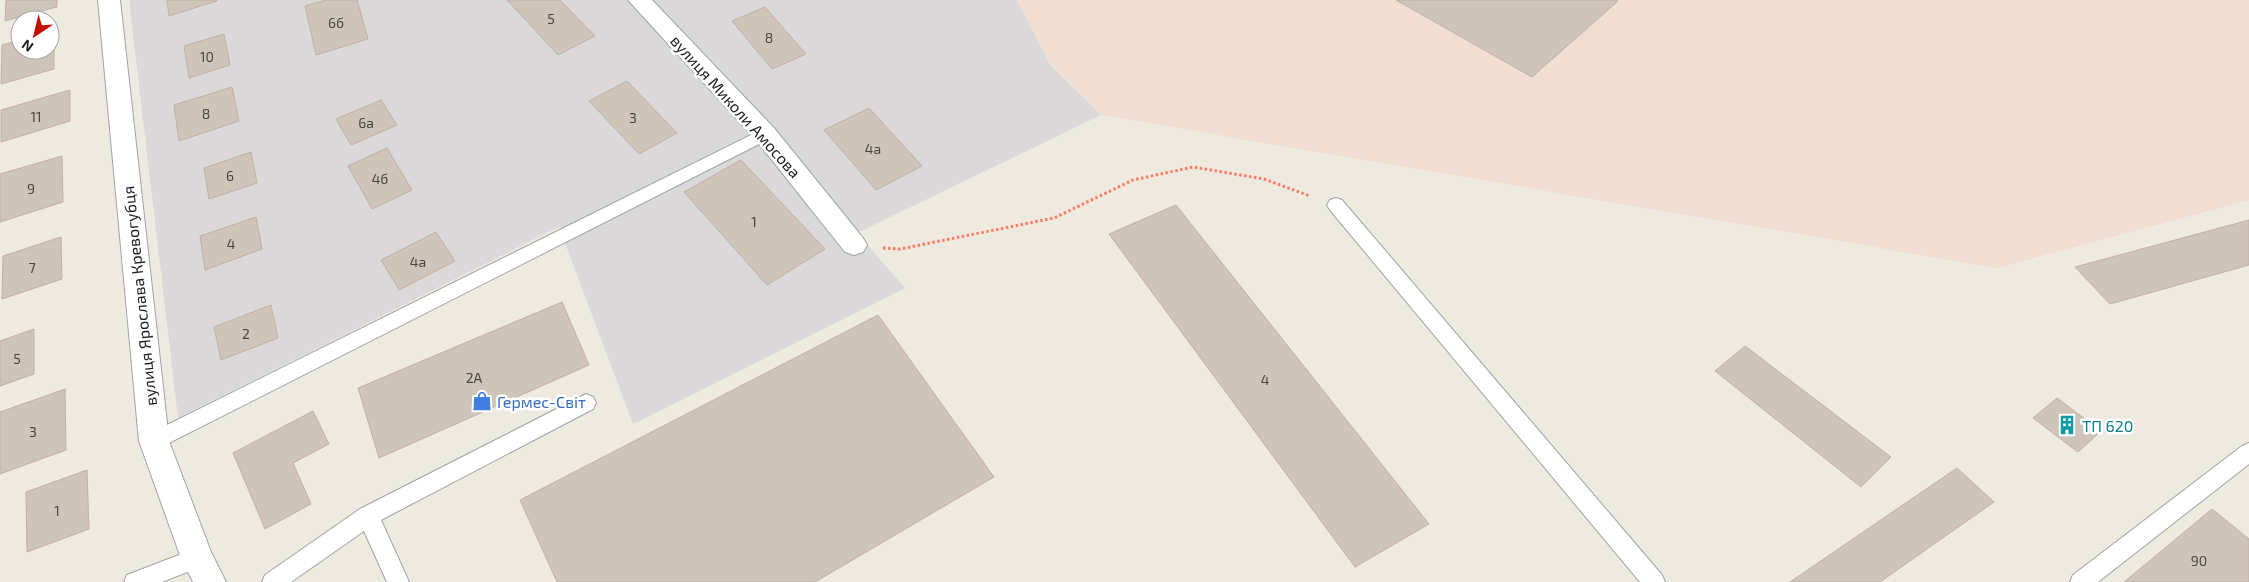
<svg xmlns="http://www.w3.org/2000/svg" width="2249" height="582" font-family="'Exo 2',sans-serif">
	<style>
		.residential { fill: #dad8d8 }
		.military { fill: #f1ddd2 }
		.building { fill: #cec4b9; stroke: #c0b1a2 }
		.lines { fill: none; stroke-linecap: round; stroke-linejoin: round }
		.lane-casing { stroke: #a3a3a3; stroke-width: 2 }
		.street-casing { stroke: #a3a3a3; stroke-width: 2 }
		.path { stroke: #ff7c60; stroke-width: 3; stroke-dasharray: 2.5 2.5; stroke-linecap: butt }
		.lane { fill: #fff; fill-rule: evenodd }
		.street { fill: #fff; fill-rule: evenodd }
		.labels { text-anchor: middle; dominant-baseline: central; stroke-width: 5; stroke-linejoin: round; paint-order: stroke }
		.number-label { font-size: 14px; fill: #484643 }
		.street-label { font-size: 16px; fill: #1c1c1c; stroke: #fff }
		.shop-label { font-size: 16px; fill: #366cbe; stroke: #fff; text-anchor: start }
		.culture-label { font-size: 16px; fill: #0d838f; stroke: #fff; text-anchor: start }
	</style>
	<rect width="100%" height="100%" fill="#eeeae0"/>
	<path class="residential" d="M129 0H1017L1050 64 1101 115 857 233 905 288 633 424 559 227 178 418Z"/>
	<path class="military" d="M1017 0H2249V200L1997 268 1101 115 1050 65Z"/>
	<path class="building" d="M6 0H57V7L5 21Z
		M167 0H217V1L169 16Z
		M326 0H357L368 39 316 55 305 6Z
		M507 0H560L595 36 558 55Z
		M1396 0H1617L1618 1 1532 77Z
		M765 7 806 54 772 69 732 21Z
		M54 31V69L1 84 2 45 20 40V50H50V32Z
		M224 34 230 65 189 78 184 46Z
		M627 81 677 133 639 154 589 101Z
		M232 87 239 121 179 141 174 105Z
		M70 90V121L1 142V110Z
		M381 100 397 125 351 145 336 119Z
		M869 108 922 166 876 190 824 130Z
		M387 148 412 190 372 209 348 166Z
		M251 152 257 183 209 199 204 168Z
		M62 156 63 202 0 222V174Z
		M741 160 825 249 767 285 684 192Z
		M1176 205 1429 524 1355 567 1109 234Z
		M256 217 262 249 205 270 200 236Z
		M2249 220V265L2110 304 2075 267Z
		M436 232 455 261 399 290 381 260Z
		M61 237 62 279 2 299 3 256Z
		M562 302 589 365 379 458 358 388Z
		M271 305 278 338 221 360 214 327Z
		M878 315 994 477 815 582H557L520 500Z
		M34 329V374L0 386V341Z
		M1745 346 1891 457 1861 487 1715 371Z
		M65 389 66 450 0 474V412Z
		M2057 398 2101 431 2078 452 2033 418Z
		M313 411 329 444 293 463 311 504 265 529 233 453Z
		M1957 468 1994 502 1880 582H1790Z
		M87 470 89 529 27 552 26 492Z
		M2212 509 2249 539V582H2124Z"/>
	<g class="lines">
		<defs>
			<path id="lane" d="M765 128 771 130 773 134 771 138 161 447 154 450 147 447 144 441 147 435Z
				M1336 198 1342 200 1662 575 1665 582H1640L1330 210 1327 205 1330 200Z
				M586 394 593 397 596 403 593 409 381 520 409 582H387L364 531 291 582H262L265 575 360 509Z
				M2249 443V464L2098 582H2070L2073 575 2242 446Z
				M197 548 205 551 208 558 205 565 162 582H124L127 575Z"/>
			<path id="street" d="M98 0H120L169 441 211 552 226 582H193L181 558 139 441Z
				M628 0H652L774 128 863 238 867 245 863 252 854 255 845 252 756 140Z"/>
		</defs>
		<use href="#lane" class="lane-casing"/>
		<use href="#street" class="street-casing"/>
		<path class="path" d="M883 248 900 249 1054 218 1133 180 1193 167 1264 179 1310 196"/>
		<use href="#lane" class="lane"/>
		<use href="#street" class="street"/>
	</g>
	<defs>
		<symbol id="shop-bare" viewBox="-9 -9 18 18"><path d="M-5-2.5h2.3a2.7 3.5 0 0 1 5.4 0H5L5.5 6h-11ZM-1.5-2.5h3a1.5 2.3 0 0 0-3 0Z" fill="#3f7fe0" stroke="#fff" stroke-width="2.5" paint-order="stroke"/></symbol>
		<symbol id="building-bare" viewBox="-9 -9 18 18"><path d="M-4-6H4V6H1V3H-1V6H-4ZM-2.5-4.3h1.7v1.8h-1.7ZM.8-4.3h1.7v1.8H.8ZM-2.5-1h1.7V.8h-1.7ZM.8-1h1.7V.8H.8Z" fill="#0f9aa8" stroke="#fff" stroke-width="2.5" paint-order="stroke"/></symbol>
	</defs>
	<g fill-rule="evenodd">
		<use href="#shop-bare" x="468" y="387" width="28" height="28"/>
		<use href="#building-bare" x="2053" y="411" width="28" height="28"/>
	</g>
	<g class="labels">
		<g class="number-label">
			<text x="551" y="18">5</text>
			<text x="336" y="22">6б</text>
			<text x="769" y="37">8</text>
			<text x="207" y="56">10</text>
			<text x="206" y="113">8</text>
			<text x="36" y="116">11</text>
			<text x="633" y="117">3</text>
			<text x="366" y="122">6а</text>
			<text x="873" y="148">4а</text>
			<text x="230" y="175">6</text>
			<text x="380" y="178">4б</text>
			<text x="31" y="188">9</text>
			<text x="754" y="221">1</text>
			<text x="231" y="243">4</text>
			<text x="418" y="261">4а</text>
			<text x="32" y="267">7</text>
			<text x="246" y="333">2</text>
			<text x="17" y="358">5</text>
			<text x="474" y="377">2А</text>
			<text x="1265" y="379">4</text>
			<text x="33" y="431">3</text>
			<text x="57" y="510">1</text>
			<text x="2199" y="560">90</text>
		</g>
		<g class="street-label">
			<text transform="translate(736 106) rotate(48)">вулиця Миколи Амосова</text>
			<text transform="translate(139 296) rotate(-96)">вулиця Ярослава Кревогубця</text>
		</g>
		<g class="shop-label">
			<text x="497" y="401">Гермес-Світ</text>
		</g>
		<g class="culture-label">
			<text x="2082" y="425">ТП 620</text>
		</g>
	</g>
	<g transform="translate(35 35) rotate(215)"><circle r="24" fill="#ffffff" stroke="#a4a4a4"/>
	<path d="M0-4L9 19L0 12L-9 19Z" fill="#c70e00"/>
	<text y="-8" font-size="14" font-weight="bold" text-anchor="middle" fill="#1c1c1c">N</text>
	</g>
</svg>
